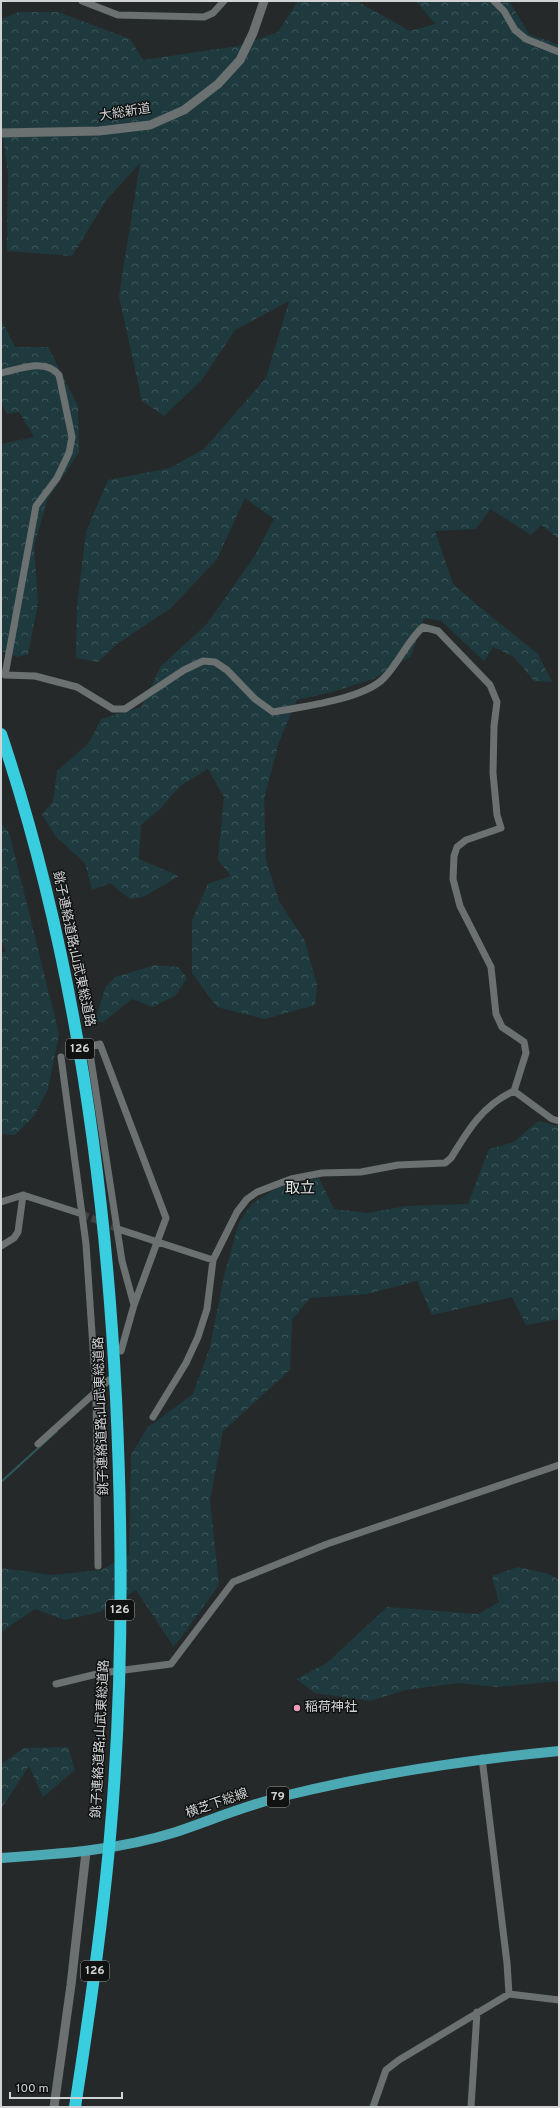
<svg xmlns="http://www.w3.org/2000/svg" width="560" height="2108" font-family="Overpass,'Noto Sans JP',sans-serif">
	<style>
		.forest { fill: url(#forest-crowns) }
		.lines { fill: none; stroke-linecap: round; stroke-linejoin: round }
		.stream { stroke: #2e585e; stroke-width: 2 }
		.minor-tunnel { stroke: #404244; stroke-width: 7; stroke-dasharray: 7 3.5; stroke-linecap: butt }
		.minor { stroke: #6b7070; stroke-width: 7 }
		.tertiary { stroke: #6b7070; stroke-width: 9 }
		.primary { stroke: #4ca8b3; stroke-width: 10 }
		.motorway { stroke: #38cddf; stroke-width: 12 }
		.poi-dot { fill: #ef9ab9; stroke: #101212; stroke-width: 1.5 }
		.labels { text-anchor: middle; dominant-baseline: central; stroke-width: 3; stroke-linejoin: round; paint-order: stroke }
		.shield { fill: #101212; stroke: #97999a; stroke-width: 1 }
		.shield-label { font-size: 12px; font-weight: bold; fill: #d1d3d4 }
		.street-label { font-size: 13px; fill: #d1d3d4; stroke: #101212 }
		.poi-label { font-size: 13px; fill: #d1d3d4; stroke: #101212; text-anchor: start }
		.quarter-label { font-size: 15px; fill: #e0e5e6; stroke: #101212 }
	</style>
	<defs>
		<pattern id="forest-crowns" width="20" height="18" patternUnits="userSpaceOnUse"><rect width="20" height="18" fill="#1e3a3e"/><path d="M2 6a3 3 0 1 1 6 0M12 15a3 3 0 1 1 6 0" fill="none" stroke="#3e5659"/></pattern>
	</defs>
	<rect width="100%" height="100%" fill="#26292a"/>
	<path class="forest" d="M298 1 358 2 410 31 435 24 416 1H509L529 34 559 45V539L541 525 531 535 490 509 476 529 435 531 453 584 493 618 538 654 552 682 534 681 514 657 493 647 484 661 441 621 424 618 411 656 373 679 332 692 297 700 279 742 264 799 266 860 279 901 305 941 317 985 315 1005 265 1019 217 1007 192 973V920L208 884 231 876 218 860 224 797 208 769 180 786 160 809 141 825 139 859 179 876 143 897 130 899 110 883 92 890 85 863 56 837 42 815 53 801 57 771 89 743 101 719 141 707 161 666 206 625 254 557 274 519 245 498 217 559 171 608 117 644 98 662 76 658 77 604 86 532 108 480 170 468 204 449 266 378 289 301 235 330 201 381 164 416 142 401 119 296 140 163 107 199 72 256 7 251 8 173 1 123V19L19 12H58L130 39 143 60 238 46 278 32Z
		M1 319 15 347H48L78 406 79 452 47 500 34 547 38 603 28 654 18 657 1 651V444L34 437 19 412 7 414 1 402Z
		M1 824 9 832 59 1034 48 1089 34 1116 15 1135 1 1134V952H6L1 940Z
		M155 965 178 967 187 978 176 995 153 1007 132 999 103 1022H95L105 988 115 977Z
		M538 1121 559 1126V1319L526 1325 512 1297 432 1315 417 1281 367 1294 310 1298 292 1320 290 1370 223 1431 210 1500 219 1585 174 1647 136 1590 100 1612 65 1620 35 1609 1 1632V1568L52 1575 101 1570 129 1555 131 1455 147 1428 193 1394 210 1347 224 1276 239 1222 253 1203 277 1188 319 1178 334 1209 368 1213 406 1206 468 1204 489 1149 514 1142Z
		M518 1567 549 1574 559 1580V1681L498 1687 458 1683 405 1690 370 1701 315 1693 296 1679 327 1663 387 1607 478 1614 499 1602 492 1576Z
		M68 1747 75 1770 43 1797 29 1766 1 1809V1764L24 1748Z"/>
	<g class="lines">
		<path class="stream" d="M1 1482 57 1431"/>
		<path class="minor-tunnel" d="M82 1214 118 1229"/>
		<path class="minor" d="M82 1 118 15 204 17 213 13 224 1
			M494 1 504 11 515 30 526 39 559 52
			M1 373C20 369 45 358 59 375L72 437 69 453 57 478 36 506 5 675 35 676 77 687 113 709H125L184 670 203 661 215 662 227 670 255 699 273 712C302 707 364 699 384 678 399 663 407 641 423 627L438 631 490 685 497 702 494 726 493 773 497 815 501 828 466 840 457 847 454 856 453 879 460 906 491 967 496 1014 502 1027 524 1042 526 1053 514 1091C483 1105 468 1130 451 1158L445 1163 398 1165 361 1172 322 1173 291 1179 257 1192 247 1199 237 1212 213 1260 207 1309 198 1337 186 1363 153 1417
			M61 1057 86 1244 96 1392 98 1566
			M514 1091 552 1119 559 1121
			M1 1202 23 1195 82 1214
			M118 1229 213 1260
			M1 1246 14 1238 18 1232 23 1195
			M121 1351 134 1305 166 1218 100 1044 89 1047 122 1261 134 1305
			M38 1444 109 1380
			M56 1684 101 1673 171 1664 233 1582 327 1544 559 1465
			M482 1758 507 1963 509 1994
			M373 2107 386 2070 399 2060 509 1994 559 2000
			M471 2107 477 2012"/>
		<path class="tertiary" d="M1 133 99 131 150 125 184 110 218 84 240 60 253 33 264 1
			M54 2107 71 1985 86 1852"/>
		<path class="primary" d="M1 1858C61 1854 119 1850 176 1832 214 1819 250 1804 288 1795 378 1773 468 1760 559 1751"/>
		<path class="motorway" d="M1 734C73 948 105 1173 116 1398 123 1544 123 1691 110 1837 102 1928 89 2017 75 2107"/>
	</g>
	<circle class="poi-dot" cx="297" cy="1708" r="4"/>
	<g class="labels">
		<g class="shield">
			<rect x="66" y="1039" width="28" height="20" rx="3"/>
			<rect x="106" y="1600" width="28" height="20" rx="3"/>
			<rect x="267" y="1787" width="22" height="20" rx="3"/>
			<rect x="81" y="1961" width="28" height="20" rx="3"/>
		</g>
		<g class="shield-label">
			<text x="80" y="1049">126</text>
			<text x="120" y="1610">126</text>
			<text x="278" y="1797">79</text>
			<text x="95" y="1971">126</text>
		</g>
		<g class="street-label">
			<text transform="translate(125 113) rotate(-9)">大総新道</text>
			<text transform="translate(73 949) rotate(78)">銚子連絡道路;山武東総道路</text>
			<text transform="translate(102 1416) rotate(-92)">銚子連絡道路;山武東総道路</text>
			<text transform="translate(101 1739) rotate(-87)">銚子連絡道路;山武東総道路</text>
			<text transform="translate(217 1804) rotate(-19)">横芝下総線</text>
		</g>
		<g class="poi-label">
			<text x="305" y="1708">稲荷神社</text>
		</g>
		<g class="quarter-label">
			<text x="300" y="1189">取立</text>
		</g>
	</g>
	<rect width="560" height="2108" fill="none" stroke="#d1d3d4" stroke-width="4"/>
	<path d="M10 2092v6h112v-6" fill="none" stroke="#d1d3d4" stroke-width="2"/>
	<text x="16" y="2092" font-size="12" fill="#d1d3d4" stroke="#101212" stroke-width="3" paint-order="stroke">100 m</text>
</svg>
